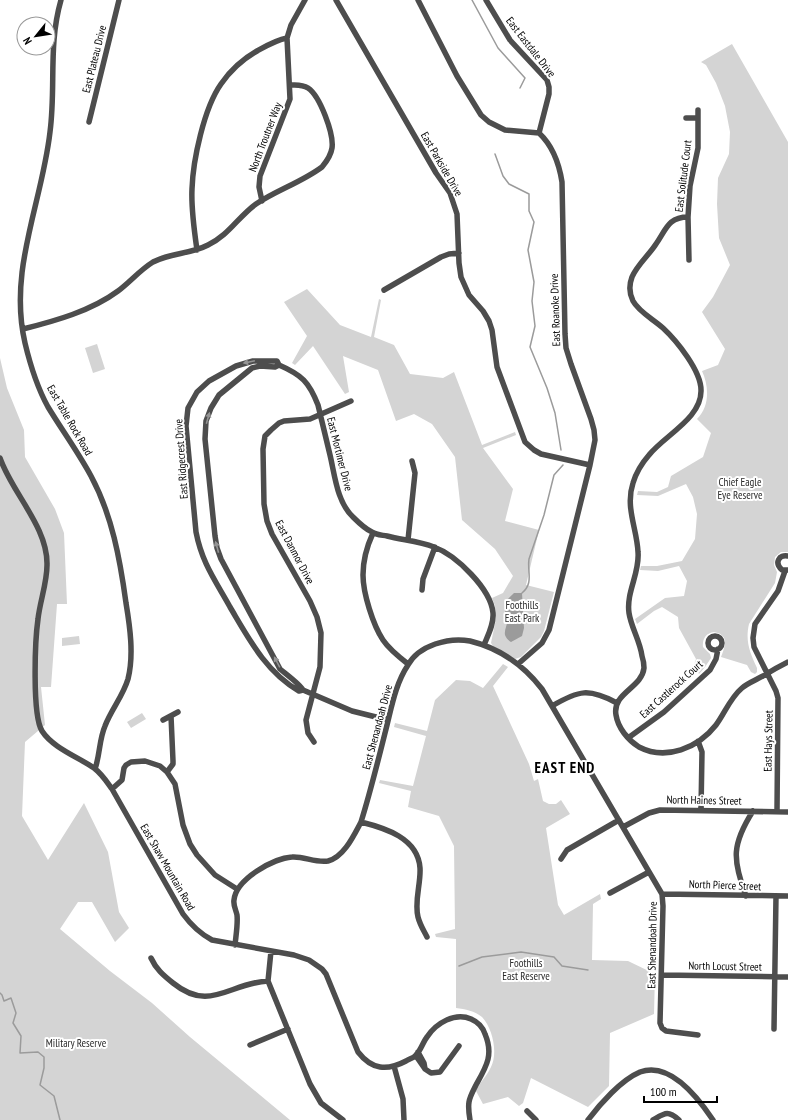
<svg xmlns="http://www.w3.org/2000/svg" width="788" height="1120" font-family="'PT Sans Narrow',sans-serif">
	<style>
		.green { fill: #d4d4d4 }
		.water { fill: #9b9b9b }
		.lines { fill: none; stroke-linecap: round; stroke-linejoin: round }
		.stream { stroke: #9b9b9b; stroke-width: 1.5 }
		.minor { stroke: #4d4d4d; stroke-width: 5.5 }
		.oneway { fill: #949494 }
		.labels { text-anchor: middle; dominant-baseline: central; stroke-width: 4; stroke-linejoin: round; paint-order: stroke }
		.street-label { font-size: 11px; fill: #000; stroke: #fff }
		.park-label { font-size: 11px; fill: #2b2b2b; stroke: #fff }
		.district-label { font-size: 15px; font-weight: bold; letter-spacing: 1px; fill: #000; stroke: #fff }
	</style>
	<rect width="100%" height="100%" fill="#fff"/>
	<path class="green" d="M732 44 788 142V552H781L775 557 774 565 777 572 775 583 749 624C745 641 750 653 757 668V672L755 674 751 672 747 665 721 657C725 646 730 635 714 632 706 633 702 639 703 647L710 654 711 658 705 667 699 674 694 665 696 659 679 628 678 617 662 607 654 611 637 624 635 619 665 598 684 596 687 581 679 566 658 571 640 570 641 566H657L682 561 695 539 697 514 693 497 686 484 658 496 637 495 638 491 657 492 668 487 671 476 703 457 711 433 697 419C710 406 709 386 702 371L718 365 725 349 702 312 713 297 730 265 719 238 717 204 718 178 729 154 730 132 725 106 716 83 706 65 701 62Z
		M307 289 340 325 371 337 379 299 381 300 374 337 394 345 410 374 443 378 454 372 482 445 515 432 516 435 483 448 513 489 505 521 539 530 526 585 554 592 544 631 541 637 521 657 515 659 493 646 491 643 496 619 495 606 492 598 503 593 513 576 495 549 462 520 455 457 432 424 414 414 396 421 378 370 343 356 349 392 345 394 313 346 295 365 292 363 307 336 284 302Z
		M97 344 105 369 93 373 85 348Z
		M0 358 7 388 24 430 25 457 55 509 64 533 67 604H57L51 687H41L45 725 25 742 22 816 48 860 84 803 108 852 119 912 129 928 115 942 92 902H78L60 929 110 971 152 1003 190 1037 290 1120H0Z
		M79 636 80 644 62 646V638Z
		M503 664 508 667 493 686 529 764 534 781 538 779 543 801 549 804H556L561 800 570 814 546 828 558 905 564 915 600 894 601 899 593 904 592 960 628 961 655 974 654 1014 610 1033 609 1086 588 1107 531 1078 523 1103 519 1106 508 1097 483 1104 476 1091C480 1082 487 1076 491 1067 498 1053 493 1029 482 1017 475 1011 465 1009 456 1008V939L436 937 435 934 455 929 454 846 439 816 408 807 411 791 379 783 380 780 413 786 426 736 394 727 395 723 427 731 435 700 456 680 470 681 483 688Z
		M142 713 146 719 131 728 127 722Z"/>
	<path class="water" d="M514 593H522L524 628 522 636 511 642C508 640 506 638 505 635 504 629 508 625 507 619 506 613 503 609 506 603 507 599 511 596 514 593Z"/>
	<g class="lines">
		<path class="stream" d="M472 0 498 48 525 78 520 88
			M495 154 503 176 509 184 529 194V211L534 222 528 250 534 282 532 301 535 326 530 347 547 388 555 413 561 450
			M522 593C534 583 527 572 529 559L544 515 554 475 563 465
			M459 966 482 957 521 952 554 957 562 966 588 970
			M0 993 2 995 4 1001 11 998 16 1013 13 1023 21 1036 20 1053 38 1052 44 1057V1068L40 1085 54 1096 60 1120"/>
		<path class="minor" d="M61 0C48 45 56 87 50 132 42 203 8 270 25 343 30 364 37 387 48 407 62 430 78 452 91 476 112 515 120 559 126 603 130 627 134 655 128 679 123 696 111 710 105 726 99 740 100 755 95 769
			M336 0 436 173 450 193 457 214 459 263 461 277 469 295 483 311 489 321 492 330 497 367 525 442 534 450 541 454 590 465
			M418 0 457 76 481 115 489 122 505 130 539 133C553 146 559 163 562 182L565 334 566 348 571 364 591 419 594 430 595 440 590 465 549 630 542 643 518 664
			M486 0 510 40 547 80 549 87V94L539 133
			M686 118H698
			M89 122 119 0
			M262 201 259 187 260 176 290 99 287 38 291 25 305 0
			M688 217C668 217 666 230 656 244 649 255 637 265 632 277 629 285 629 293 633 301 639 312 653 319 663 328 677 341 701 371 701 390 702 418 665 435 649 455 642 463 636 473 633 483 625 507 637 529 638 552 640 573 626 592 629 613 631 627 640 641 642 656 643 659 644 664 644 668 642 688 612 693 616 715 618 728 628 740 639 747 666 761 698 748 716 725 725 713 730 698 742 688 748 683 756 680 763 676 771 671 780 666 788 662
			M197 250C194 229 191 209 192 189 193 160 204 108 221 84 230 71 243 59 257 51 266 46 276 40 287 38
			M689 260 688 217 690 186 698 148V110
			M384 290 441 257 449 254 459 253
			M23 329C55 321 91 311 118 291 130 282 140 270 153 262 170 253 191 254 208 245 229 235 238 217 256 204 277 190 302 182 322 167 327 161 331 155 332 148 334 134 320 96 308 88 302 84 296 85 290 85
			M279 365C302 375 309 382 318 405 322 422 326 439 330 455 335 476 337 502 353 517 359 523 365 529 372 532 376 535 382 535 387 536 402 540 419 541 434 547 456 555 491 589 493 613 494 624 488 635 484 645
			M0 458C12 493 48 527 47 565 47 583 40 601 38 619 35 640 32 715 42 731 53 748 78 757 94 768 102 774 107 782 112 789L183 914C191 925 199 933 212 940L294 955 309 960 322 969 326 974 358 1052C372 1070 387 1071 406 1061 409 1059 414 1058 416 1055 421 1050 423 1042 427 1037 436 1023 455 1012 471 1019 478 1022 483 1028 485 1034 494 1055 486 1067 476 1085 473 1091 470 1096 469 1102 468 1108 469 1114 470 1120
			M373 533C367 546 363 561 363 575 363 593 373 625 383 640 389 649 399 657 408 664
			M408 540 415 473 412 461
			M788 570H782C774 563 779 554 788 556
			M422 590 423 579 435 547
			M708 643a7 7 0 1 1 14 0a7 7 0 1 1-14 0Z
			M303 690C301 685 286 674 280 669L221 559 217 548 215 536 205 439 206 421 211 408 219 395 252 368 260 366 275 367 279 365 277 361H253L236 366 209 381 197 392 188 408 186 426 196 532C202 563 215 580 230 607 249 639 266 672 299 691L303 690 352 711 388 720
			M552 706C579 690 589 688 617 703
			M163 720 178 712
			M628 738 664 712 710 670 716 659 718 649
			M698 741 702 752 701 810
			M314 742 308 733 306 720 320 667 321 633 317 617 310 601 272 534 267 521 264 504 263 449 265 436 271 430 279 423 284 421 310 419 351 401
			M167 772 173 764V761L171 716
			M112 789 122 780 124 768 126 765 131 762 145 761 160 766 167 772 175 784 183 825 190 844 197 855 215 875 237 889
			M777 811 778 698 776 691 754 647 753 638 755 624 778 591 785 571
			M361 822C385 828 418 838 420 868 421 884 414 901 418 917 420 925 424 931 427 937
			M623 827 649 813 660 810 788 812
			M561 859 567 850 619 820
			M610 893 649 872
			M662 894 788 896
			M746 896C732 859 732 844 753 811
			M235 945C236 935 238 924 237 915 236 910 233 905 234 900 236 879 274 858 292 857 304 856 315 863 328 861 344 857 354 835 361 822 371 790 379 757 387 725 392 705 396 683 408 665 419 645 449 637 470 641 499 648 524 666 542 689L662 894 663 906 660 1023 662 1028 666 1031 698 1035
			M271 951 268 981 310 1084 321 1103 343 1120
			M151 958C156 969 163 975 173 983 210 1013 229 983 268 981
			M662 975 788 977
			M774 1029 776 896
			M250 1045 288 1029
			M416 1056 425 1069 424 1063 418 1052
			M394 1066 403 1099 404 1120
			M425 1069 431 1073 440 1072 459 1046
			M527 1111 536 1120
			M588 1120C600 1104 621 1080 640 1072 670 1061 699 1099 713 1120
			M653 1120C665 1113 668 1110 679 1120"/>
	</g>
	<defs><path id="oneway-solid" d="M-6-.8H1V-3.2L6.5 0L1 3.2V.8H-6Z"/></defs>
	<g class="oneway">
		<use href="#oneway-solid" transform="translate(249 362) rotate(168)"/>
		<use href="#oneway-solid" transform="translate(208 418) rotate(-74)"/>
		<use href="#oneway-solid" transform="translate(217 547) rotate(-105)"/>
		<use href="#oneway-solid" transform="translate(277 662) rotate(-118)"/>
	</g>
	<g class="labels">
		<g class="street-label">
			<text transform="translate(531 47) rotate(52)">East Eastdale Drive</text>
			<text transform="translate(94 59) rotate(-76)">East Plateau Drive</text>
			<text transform="translate(265 137) rotate(-69)">North Troutner Way</text>
			<text transform="translate(442 164) rotate(60)">East Parkside Drive</text>
			<text transform="translate(683 176) rotate(-83)">East Solitude Court</text>
			<text transform="translate(555 310) rotate(-92)">East Roanoke Drive</text>
			<text transform="translate(70 420) rotate(60)">East Table Rock Road</text>
			<text transform="translate(340 454) rotate(76)">East Mortimer Drive</text>
			<text transform="translate(181 459) rotate(-94)">East Ridgecrest Drive</text>
			<text transform="translate(295 552) rotate(62)">East Danmor Drive</text>
			<text transform="translate(671 689) rotate(-42)">East Castlerock Court</text>
			<text transform="translate(377 727) rotate(-75)">East Shenandoah Drive</text>
			<text transform="translate(768 741) rotate(-89)">East Hays Street</text>
			<text transform="translate(704 800) rotate(1)">North Haines Street</text>
			<text transform="translate(168 867) rotate(60)">East Shaw Mountain Road</text>
			<text transform="translate(725 885) rotate(2)">North Pierce Street</text>
			<text transform="translate(652 945) rotate(-89)">East Shenandoah Drive</text>
			<text transform="translate(725 966) rotate(1)">North Locust Street</text>
		</g>
		<g class="park-label">
			<text x="740" y="482">Chief Eagle<tspan x="740" dy="13">Eye Reserve</tspan></text>
			<text x="522" y="605">Foothills<tspan x="522" dy="13">East Park</tspan></text>
			<text x="526" y="963">Foothills<tspan x="526" dy="13">East Reserve</tspan></text>
			<text x="76" y="1043">Military Reserve</text>
		</g>
		<g class="district-label">
			<text x="565" y="767">EAST END</text>
		</g>
	</g>
	<g transform="translate(36 36) rotate(240)"><circle r="19" fill="#ffffff" stroke="#999999"/>
	<path d="M0-3L7 15L0 10L-7 15Z" fill="#000000"/>
	<text y="-6" font-size="11" font-weight="bold" text-anchor="middle" fill="#000000">N</text>
	</g>
	<path d="M644 1096v6h73v-6" fill="none" stroke="#000000" stroke-width="2"/>
	<text x="650" y="1096" font-size="12" fill="#000000" stroke="#ffffff" stroke-width="3" paint-order="stroke">100 m</text>
</svg>
